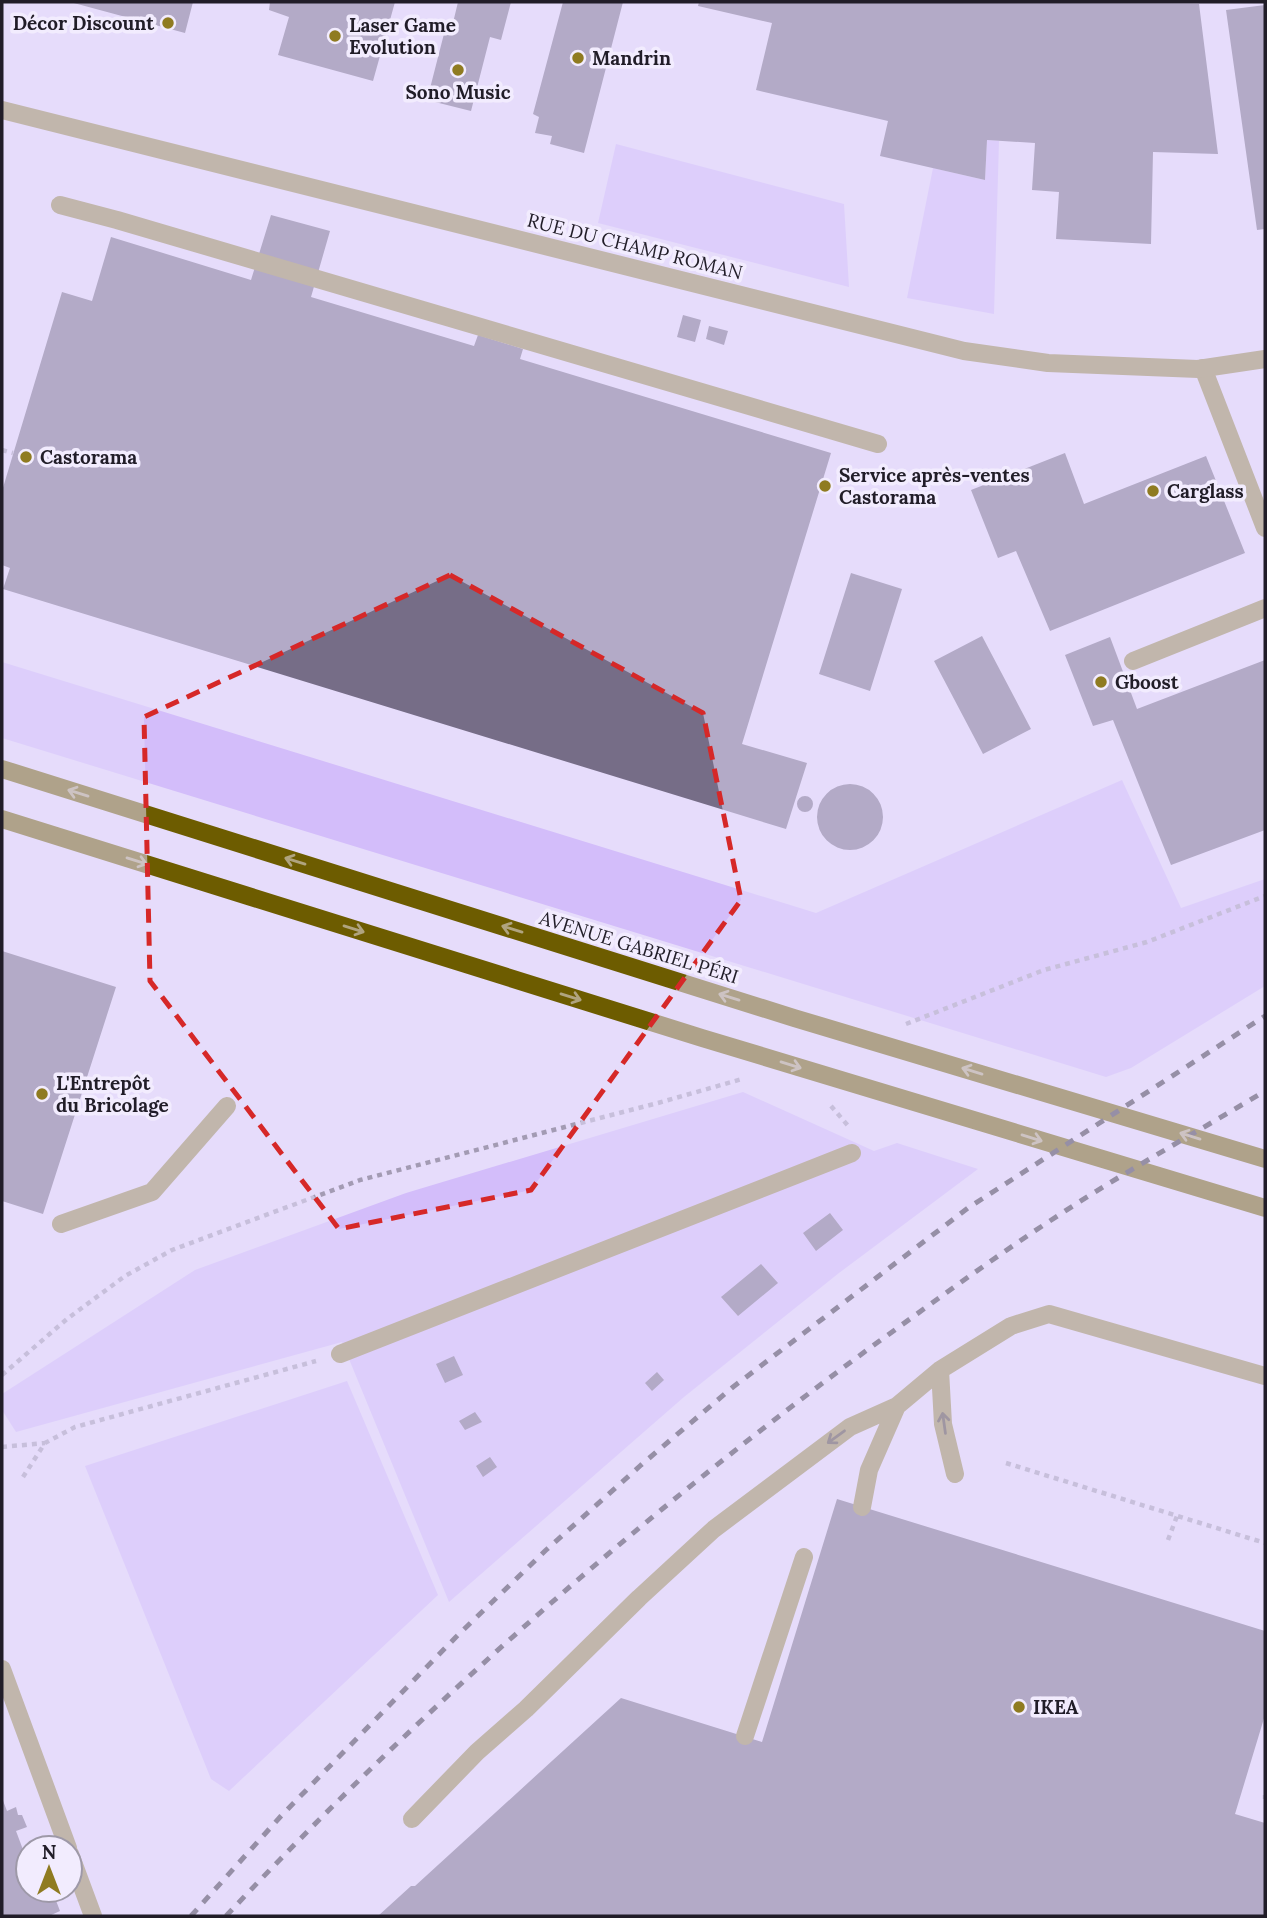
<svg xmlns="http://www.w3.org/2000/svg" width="1267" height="1918" font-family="Lora,serif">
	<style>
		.green { fill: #d3bdfa }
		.building { fill: #766d87 }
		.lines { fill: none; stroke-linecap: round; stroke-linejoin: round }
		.path { stroke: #a39bb3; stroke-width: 4.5; stroke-dasharray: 5 5; stroke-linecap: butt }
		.lane { stroke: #96874c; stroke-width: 18 }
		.street { stroke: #96874c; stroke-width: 18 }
		.secondary { stroke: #6d5c00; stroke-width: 18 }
		.rail { stroke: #36313e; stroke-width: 5; stroke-dasharray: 9 9; stroke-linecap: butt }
		.oneway { stroke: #b0a47f }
		.oneway2 { stroke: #4a4235 }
		.marked { fill: none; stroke: #d62828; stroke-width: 5; stroke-dasharray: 14 9; stroke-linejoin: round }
		.poi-dot { fill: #8f7b21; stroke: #f2ecfe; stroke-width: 2.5 }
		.labels { text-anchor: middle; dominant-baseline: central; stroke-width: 7; stroke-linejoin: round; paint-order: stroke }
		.poi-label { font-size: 19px; font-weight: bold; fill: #211d28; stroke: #f2ecfe; text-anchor: start }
		.street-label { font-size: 19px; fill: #211d28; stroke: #f2ecfe }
	</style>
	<rect width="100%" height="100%" fill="#e6dcfb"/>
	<path class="green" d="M987 140 999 141 994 314 907 298 933 168 985 180Z
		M616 144 844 204 849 287 598 223Z
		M2 662 816 913 1122 780 1181 908 1265 879V986L1131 1068 1106 1077 2 738Z
		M743 1092 874 1151 897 1143 978 1169 839 1273 684 1397 449 1602 342 1342 16 1432 2 1410V1394L195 1270 406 1193Z
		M347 1381 438 1595 229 1791 211 1779 85 1466Z"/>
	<path class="building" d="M70 2H193L185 33Z
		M270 2H395L373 81 278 55 289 17 269 10Z
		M458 2H511L501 40 490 37 471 111 427 100 446 26 452 27Z
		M563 2H623L584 153 550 144 552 136 535 133 539 117 533 114Z
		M699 2 1199 4 1218 154 1153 152 1151 244 1056 239 1059 192 1032 190 1035 143 987 140 985 180 880 156 888 121 756 90 772 23 698 6Z
		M1265 5V229L1257 230 1226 10Z
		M271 215 330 231 311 297 474 346 478 335 523 349 520 359 831 453 742 744 807 763 786 829 3 589 10 568 2 565V491L62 292 92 301 111 237 251 280Z
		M683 315 701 320 695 342 677 337Z
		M709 326 728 331 724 345 706 339Z
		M1065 453 1084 504 1206 456 1245 553 1050 631 1016 551 998 558 971 490Z
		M851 573 902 589 870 691 819 674Z
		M982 636 1031 729 983 754 934 661Z
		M1110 637 1137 709 1265 660V830L1171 865 1113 720 1093 726 1065 655Z
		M817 817a33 33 0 1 1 66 0a33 33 0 1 1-66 0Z
		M797 804a8 8 0 1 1 16 0a8 8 0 1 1-16 0Z
		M2 951 116 987 43 1214 2 1201Z
		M830 1213 843 1230 816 1251 803 1233Z
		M761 1264 778 1283 738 1316 721 1297Z
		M454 1356 463 1375 445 1383 436 1364Z
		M657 1372 664 1380 652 1391 645 1383Z
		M475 1412 482 1422 465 1430 459 1421Z
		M490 1457 497 1467 483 1477 476 1466Z
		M837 1499 1265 1631V1715L1235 1814 1265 1823V1916H378L411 1886H415L621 1698 762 1742Z
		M2 1798 7 1811 16 1807 18 1815H22L27 1827 16 1831 28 1863V1890H38L40 1895 48 1892 50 1899 55 1898 60 1911 49 1916H2Z"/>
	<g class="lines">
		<path class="path" d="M2 450 13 453
			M906 1024 1044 970 1147 942 1265 896
			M831 1106 850 1128
			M2 1375 67 1319 125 1276 172 1250 360 1180 658 1103 742 1079
			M2 1447 45 1443
			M1006 1463 1265 1543
			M23 1477 45 1443 75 1427 316 1361
			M1168 1540 1177 1516
			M1265 1795V1799"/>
		<path class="lane" d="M60 205 117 220 878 444
			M1203 368 1265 528
			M1133 661 1265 608
			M61 1224 152 1192 227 1106
			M940 1370 943 1424 955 1474
			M862 1507 869 1470 897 1406 940 1370 1011 1326 1049 1314 1265 1376
			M745 1736 804 1557
			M412 1819 477 1752 526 1709 639 1598 714 1529 850 1427 897 1406"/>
		<path class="street" d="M2 110 964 351 1048 363 1198 369 1265 359
			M340 1354 852 1153
			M2 1669 68 1848
			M70 1854 93 1916"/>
		<path class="secondary" d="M2 769 794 1018 1265 1159
			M2 819 702 1038 1265 1208"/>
		<path class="rail" d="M191 1916 281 1816 456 1637 546 1550 641 1465 733 1387 968 1208 1265 1016
			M226 1916C424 1705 644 1513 878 1342 938 1299 997 1255 1059 1215 1126 1171 1197 1132 1265 1091"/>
	</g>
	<defs><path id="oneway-shaft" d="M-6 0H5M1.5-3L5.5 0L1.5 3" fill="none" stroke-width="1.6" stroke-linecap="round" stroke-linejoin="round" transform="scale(1.75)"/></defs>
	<g class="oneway">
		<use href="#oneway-shaft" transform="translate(78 793) rotate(-163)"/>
		<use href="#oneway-shaft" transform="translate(137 861) rotate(17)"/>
		<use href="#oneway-shaft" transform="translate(295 861) rotate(-163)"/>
		<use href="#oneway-shaft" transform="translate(354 929) rotate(17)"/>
		<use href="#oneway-shaft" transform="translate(512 929) rotate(-163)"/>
		<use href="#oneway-shaft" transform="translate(571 997) rotate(17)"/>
		<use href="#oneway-shaft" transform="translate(729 997) rotate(-163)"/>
		<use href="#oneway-shaft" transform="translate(791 1065) rotate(17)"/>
		<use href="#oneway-shaft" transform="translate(972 1071) rotate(-163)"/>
		<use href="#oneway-shaft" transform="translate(1190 1136) rotate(-163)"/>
		<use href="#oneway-shaft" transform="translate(1032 1138) rotate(17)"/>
	</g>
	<g class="oneway2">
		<use href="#oneway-shaft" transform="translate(944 1423) rotate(-98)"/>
		<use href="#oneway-shaft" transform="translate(836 1437) rotate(144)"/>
	</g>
	<path d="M0 0H1267V1918H0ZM450 575 703 713 741 900 531 1190 339 1229 150 981 144 717Z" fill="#e6dcfb" fill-opacity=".55" fill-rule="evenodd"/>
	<path class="marked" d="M450 575 703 713 741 900 531 1190 339 1229 150 981 144 717Z"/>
	<g class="poi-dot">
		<circle cx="168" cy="23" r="7"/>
		<circle cx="335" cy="36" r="7"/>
		<circle cx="578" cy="58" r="7"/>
		<circle cx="458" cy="70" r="7"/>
		<circle cx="26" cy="457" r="7"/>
		<circle cx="825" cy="486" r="7"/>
		<circle cx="1153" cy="491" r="7"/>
		<circle cx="1101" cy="682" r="7"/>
		<circle cx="42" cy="1094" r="7"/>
		<circle cx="1019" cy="1707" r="7"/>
	</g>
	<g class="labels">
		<g class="poi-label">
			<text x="154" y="23" text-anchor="end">Décor Discount</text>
			<text x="349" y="25">Laser Game<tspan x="349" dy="22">Evolution</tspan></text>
			<text x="592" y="58">Mandrin</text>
			<text x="458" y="92" text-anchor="middle">Sono Music</text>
			<text x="40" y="457">Castorama</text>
			<text x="839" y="475">Service après-ventes<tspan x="839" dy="22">Castorama</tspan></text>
			<text x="1167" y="491">Carglass</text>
			<text x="1115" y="682">Gboost</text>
			<text x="56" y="1083">L'Entrepôt<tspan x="56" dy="22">du Bricolage</tspan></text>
			<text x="1033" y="1707">IKEA</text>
		</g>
		<g class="street-label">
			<text transform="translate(635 246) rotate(14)">RUE DU CHAMP ROMAN</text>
			<text transform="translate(639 947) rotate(17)">AVENUE GABRIEL PÉRI</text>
		</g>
	</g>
	<rect width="1267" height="1918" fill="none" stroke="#211d28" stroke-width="7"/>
	<g transform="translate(49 1869)"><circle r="33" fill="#f2ecfe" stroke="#9e99a8" stroke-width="2"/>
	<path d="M0-5L12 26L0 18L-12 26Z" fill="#8f7b21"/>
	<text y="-10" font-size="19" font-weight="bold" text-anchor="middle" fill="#211d28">N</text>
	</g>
</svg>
